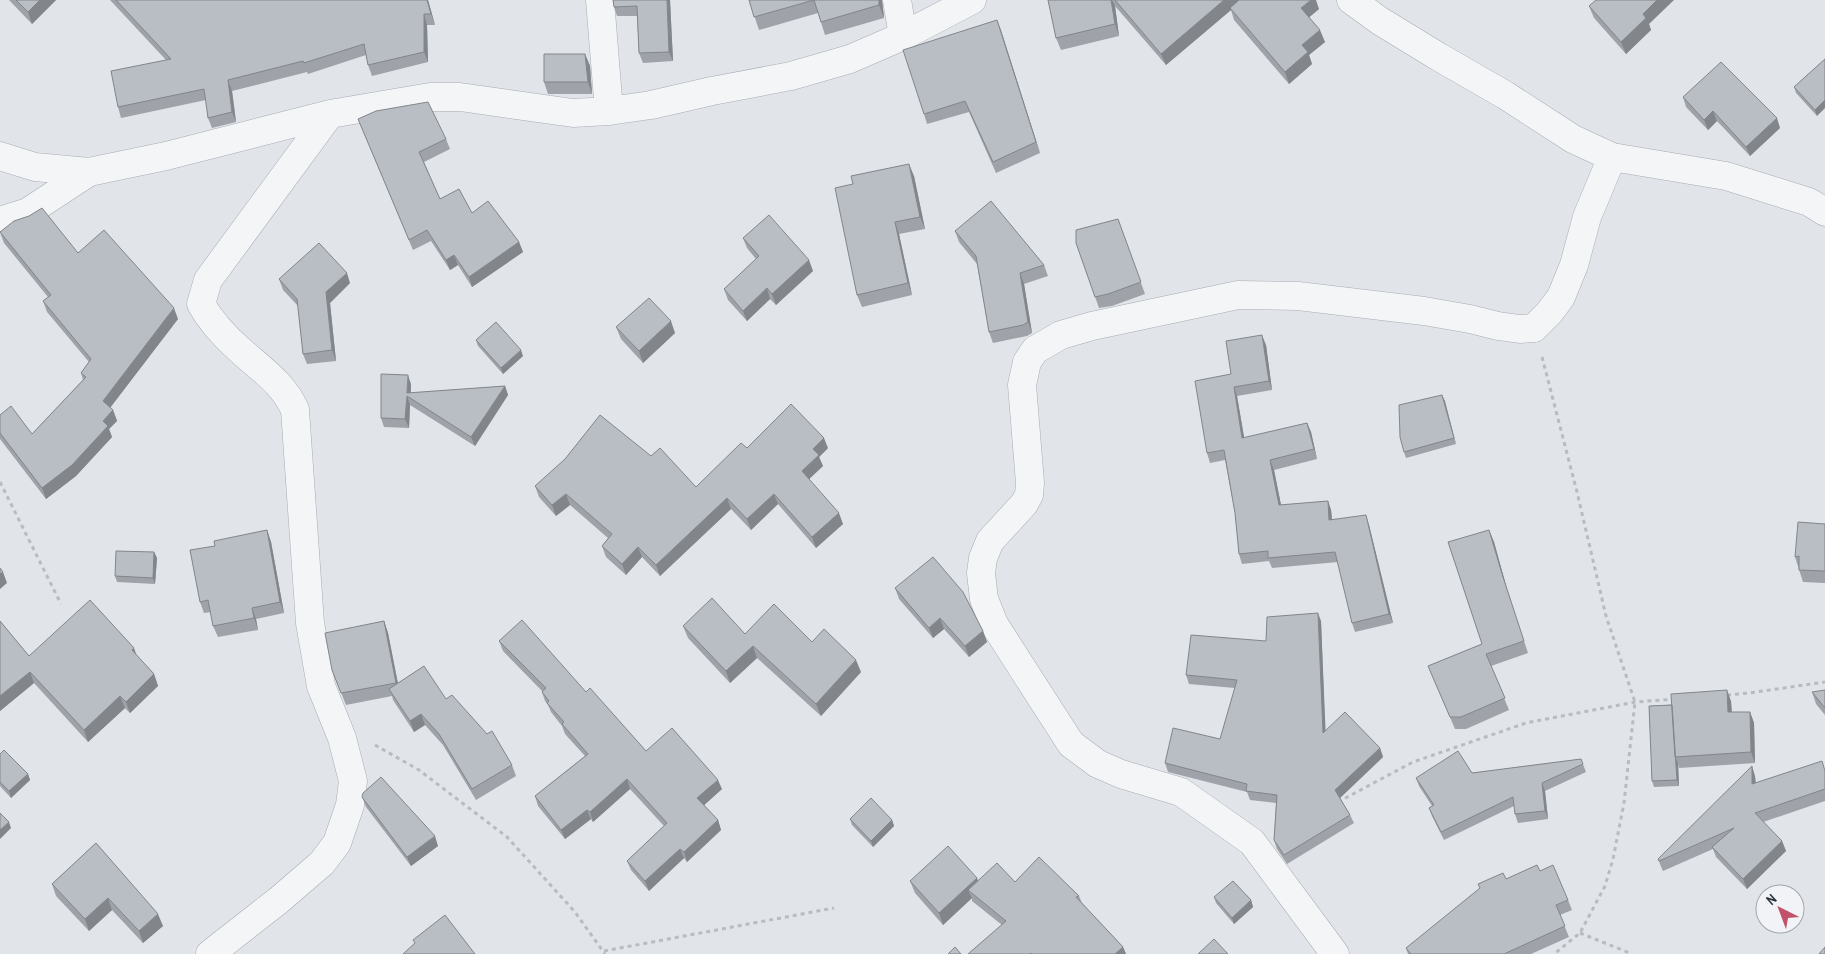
<svg xmlns="http://www.w3.org/2000/svg" width="1825" height="954" font-family="'Archivo Narrow',sans-serif">
	<style>
		.lines { fill: none; stroke-linecap: round; stroke-linejoin: round }
		.street-casing { stroke: #a7acb3; stroke-width: 29 }
		.path { stroke: #b8bbc0; stroke-width: 3; stroke-dasharray: 4 4; stroke-linecap: butt }
		.street { stroke: #f4f5f7; stroke-width: 28 }
		.wall { fill: #9fa3a9 }
		.shaded-wall { fill: #82858a }
		.building { fill: #b9bec5; stroke: #82858a }
	</style>
	<rect width="100%" height="100%" fill="#e1e5e9"/>
	<g class="lines">
		<defs>
			<path id="street" d="M600 0 609 111
				M897 0 903 36
				M1351 0 1380 21 1439 57 1505 95 1573 139 1612 157 1726 176 1809 202 1825 212
				M0 156 35 167 89 172 166 156 330 114 430 97H460L573 113 609 111 651 105 712 91 791 76 850 59 903 36 972 0
				M0 221 28 212 89 172
				M210 954 279 900 322 863 337 843 350 805 353 781 342 738 321 686 310 623 295 410C284 384 261 369 241 351 225 337 211 322 201 304L208 280 330 114
				M1335 954 1252 842 1181 792 1121 774 1098 764 1071 744 1035 688 994 624 984 599 981 573 983 558 990 541 1024 504 1029 495 1030 483 1022 385 1027 362 1035 350 1061 335 1092 326 1238 295 1298 296 1424 311 1470 319 1498 326 1520 329 1534 328 1549 313 1561 297 1574 265 1587 217 1612 157"/>
		</defs>
		<use href="#street" class="street-casing"/>
		<path class="path" d="M1542 357 1577 492 1606 616 1635 702 1624 803 1613 859 1605 886 1580 933 1554 954
			M0 482 61 604
			M1727 695 1749 693 1825 682
			M375 745 419 770 507 837 575 912 605 954
			M1338 802 1413 762 1526 723 1635 702 1676 699
			M1580 933 1632 954
			M604 951 834 908"/>
		<use href="#street" class="street"/>
	</g>
	<path class="wall" d="M9 0H56L32 24Z
		M110 0H428L435 25H427L428 62 372 76 368 65 366 55 308 74 307 72 232 91 236 122 212 128 208 118 206 100 121 118 118 107 166 60Z
		M613 0H670L673 61 643 63 639 53 637 16H617L614 7Z
		M749 0H882L884 18 825 35 818 13 759 30Z
		M1048 0H1239L1319 9 1309 17 1325 42 1309 55 1312 64 1289 84 1234 20 1231 10 1166 65 1115 6 1119 36 1061 50 1056 38Z
		M1589 6 1649 24 1651 30 1626 54 1594 18Z
		M997 20 1040 153 996 173 969 112 927 124 924 114Z
		M585 54 590 66 592 94H548L544 82Z
		M1825 59 1817 116 1796 93 1794 87Z
		M1683 97 1780 128 1750 156 1717 121 1708 130 1686 107Z
		M358 119 446 139 450 149 424 162 440 199 472 213 519 242 523 252 472 287 458 265 450 270 431 241 413 250Z
		M914 176 925 229 899 234 912 295 862 307 857 295Z
		M1118 219 1145 294 1112 306 1099 308 1076 243Z
		M955 231 1044 265 1048 276 1024 284 1032 333 1027 336 993 343 989 332 977 264 959 242Z
		M0 232 78 253 178 319 110 407 113 410 117 421 109 429 112 437 76 476 46 499 0 439V415L32 434 83 380 81 373 89 362 47 312 43 301 48 297 4 243Z
		M743 238 813 271 776 305 770 299 747 321 728 300 724 289 756 259 747 248Z
		M279 279 350 283 330 303 336 361 307 364 303 354 298 306 283 290Z
		M616 327 675 333 643 363 621 339Z
		M476 340 523 356 503 374 478 346Z
		M1266 345 1272 390 1237 396 1244 438 1307 423 1311 432 1317 459 1274 470 1281 505 1328 501 1331 510 1332 519 1369 525 1393 623 1355 632 1352 623 1338 562 1272 568 1269 561 1242 564 1239 554 1235 513 1225 460 1210 463 1207 453 1231 374Z
		M411 384V393L505 386 508 395 475 446 410 405 409 428 384 427 381 418Z
		M1442 395 1456 444 1406 458 1404 452Z
		M747 448H828L819 457 823 466 809 479 843 524 816 548 778 504 751 530 731 509 660 576 642 557 626 575 606 557 602 546 608 538 570 505 556 516 539 497 535 486 651 456 696 487Z
		M1825 524V583L1803 582 1795 557Z
		M267 530 271 542 284 613 256 619 258 630 218 637 213 626 211 612 204 613 200 602 215 546Z
		M1489 530 1494 542 1507 589 1528 653 1491 666 1509 710 1466 729H1455L1428 666 1482 644Z
		M154 552 157 558 155 584 117 582 115 576Z
		M895 588 983 631 987 642 969 657 944 629 933 638 899 599Z
		M0 621 29 656H137L154 674 158 686 130 713 125 708 88 742 34 683 0 711Z
		M384 621 388 633 398 683 446 699 512 765 516 776 476 800 443 745 425 725 414 732 393 700 392 696 346 705 332 670Z
		M1321 621 1325 730 1380 748 1383 757 1340 798 1350 815 1354 823 1287 864 1277 849 1274 840 1276 803 1250 800 1247 792 1168 772 1165 763 1220 739 1235 688 1189 684 1186 675 1266 641Z
		M683 626 745 634 812 642 861 672 821 716 757 658 730 683 688 638Z
		M499 641 586 692 646 751 722 789 704 805 718 820 721 830 687 862 684 858 649 891 631 870 627 861 664 826 630 789 593 822 591 819 565 839 538 806 535 796 585 756 565 734 562 726 551 712 548 705 545 701 542 692V691L503 651Z
		M1825 690V715L1816 704 1812 692Z
		M1731 701 1732 712H1750L1754 723 1755 763 1679 768 1678 763 1679 786 1654 787 1652 781 1649 706Z
		M0 754 28 774 30 780 11 798 0 786Z
		M1581 759 1586 772 1545 791 1548 819 1518 823 1515 814 1514 806 1444 840 1432 816 1429 808 1432 806 1419 786 1416 778 1472 773Z
		M1825 771V801L1763 822 1782 841 1786 851 1747 889 1716 857 1713 849 1663 871 1662 869 1658 859 1755 776 1756 783Z
		M362 797 438 846 411 866 366 807Z
		M850 819 892 820 894 826 873 847 852 825Z
		M96 843 163 926 143 943 112 910 89 931 56 896 52 884Z
		M1540 871 1568 900 1572 910 1560 915 1569 937 1531 954H1408L1406 948 1506 879Z
		M977 878 978 881 1015 882 1079 896 1082 903 1123 947 1126 954H968L1002 925 972 901V898L943 925 915 893 910 881Z
		M1214 897 1251 900 1253 907 1234 924 1216 903Z"/>
	<path class="shaded-wall" d="M40 0H56L32 24 28 12Z
		M427 0H428L435 25 431 14Z
		M667 0H670L673 61 669 52Z
		M879 0H882L884 18 879 5Z
		M1111 0H1112L1115 6 1119 36 1115 24Z
		M1224 0H1239V2L1230 8 1231 10 1166 65 1161 54Z
		M1311 0H1316L1319 9 1306 20 1301 8Z
		M1657 0H1674L1649 24 1651 30 1626 54 1621 42 1643 14Z
		M424 14 427 25 428 62 424 52Z
		M997 20 1001 30 1040 153 1036 142Z
		M1320 30 1325 42 1309 55 1312 64 1289 84 1285 72 1302 45Z
		M585 54 590 66 592 94 588 82Z
		M228 80 232 91 236 122 232 112Z
		M1825 100V108L1817 116 1815 110Z
		M1713 111 1717 121 1708 130 1704 120Z
		M1777 118 1780 128 1750 156 1746 147Z
		M909 164 914 176 925 229 920 217Z
		M895 222 899 234 912 295 908 283Z
		M519 242 523 252 472 287 469 277Z
		M454 255 458 265 450 270 446 260Z
		M809 260 813 271 776 305 772 294Z
		M347 273 350 283 330 303 336 361 332 350 326 292Z
		M1020 273 1024 284 1032 333 1028 322Z
		M767 288 770 299 747 321 743 311Z
		M174 308 178 319 107 412 103 401Z
		M671 321 675 333 643 363 639 351Z
		M1262 335 1266 345 1272 390 1269 381Z
		M521 350 523 356 503 374 501 368Z
		M408 375 411 384 410 398 407 393Z
		M505 386 508 395 475 446 471 437Z
		M1234 387 1237 396 1246 448 1242 438Z
		M1442 395 1445 401 1456 444 1454 438Z
		M407 396 410 405 409 428 405 419Z
		M113 410 117 421 109 429 112 437 76 476 46 499 42 488Z
		M1307 423 1311 432 1317 459 1314 449Z
		M824 438 828 448 819 457 823 466 806 482 802 471 813 449Z
		M1270 460 1274 470 1283 515 1279 505Z
		M566 494 570 505 556 516 552 505Z
		M774 494 778 504 751 530 747 519Z
		M727 498 731 509 660 576 656 565Z
		M1328 501 1331 510 1333 529 1329 520Z
		M839 513 843 524 816 548 812 537Z
		M1366 515 1369 525 1393 623 1389 614Z
		M267 530 271 542 284 613 280 602Z
		M1489 530 1494 542 1507 589 1528 653 1503 577Z
		M638 547 642 557 626 575 622 564Z
		M154 552 157 558 155 584 153 578Z
		M3 572 7 583 0 589V574Z
		M252 608 256 619 258 630 254 618Z
		M1318 613 1321 621 1326 741 1323 733Z
		M940 618 944 629 933 638 929 628Z
		M384 621 388 633 400 695 396 683Z
		M983 631 987 642 969 657 965 646Z
		M753 646 757 658 730 683 726 671Z
		M134 648 138 659 132 650Z
		M856 660 861 672 821 716 816 704Z
		M30 672 34 683 0 711V696Z
		M154 674 158 686 130 713 126 702Z
		M1727 690 1731 701 1732 723 1728 712Z
		M120 696 125 708 88 742 84 730Z
		M1750 712 1754 723 1755 763 1751 752Z
		M421 714 425 725 414 732 410 721Z
		M1380 748 1383 757 1339 799 1335 790Z
		M1675 757 1678 763 1679 786 1677 780Z
		M1752 766 1755 776 1756 794 1752 784Z
		M28 774 30 780 11 798 9 791Z
		M627 779 630 789 593 822 590 812Z
		M718 780 722 789 701 808 697 798Z
		M1542 783 1545 791 1548 819 1545 811Z
		M587 810 591 819 565 839 561 830Z
		M718 820 721 830 687 862 684 852Z
		M892 820 894 826 873 847 871 841Z
		M9 822 11 828 0 839V830Z
		M435 836 438 846 411 866 407 857Z
		M1782 841 1786 851 1747 889 1743 879Z
		M680 849 684 858 649 891 645 881Z
		M977 878 981 890H968L972 898 943 925 939 913Z
		M108 898 112 910 89 931 85 919Z
		M1251 900 1253 907 1234 924 1232 918Z
		M158 914 163 926 143 943 139 931Z
		M1123 947 1126 954H1115Z"/>
	<path class="building" d="M16 0H40L28 12Z
		M116 0H427L431 14H424V52L368 65 364 44 304 63 303 61 228 80 232 112 208 118 204 89 118 107 111 71 171 59Z
		M613 0H667L669 52 639 53 637 6 614 7Z
		M749 0H879V5L821 22 814 0 754 17Z
		M1048 0H1111L1115 24 1056 38Z
		M1115 0H1224L1161 54Z
		M1239 0H1311L1301 8 1320 30 1302 45 1308 52 1285 72 1230 8Z
		M1596 0H1657L1643 14 1646 18 1621 42 1589 6Z
		M997 20 1036 142 993 162 965 101 924 114 903 50Z
		M544 54H585L588 82H544Z
		M1825 59V100L1815 110 1794 87Z
		M1721 62 1777 118 1746 147 1713 111 1704 120 1683 97Z
		M428 102 446 139 419 152 440 199 459 189 472 213 488 201 519 242 469 277 454 255 446 260 427 230 409 240 358 119 376 111Z
		M909 164 920 217 895 222 908 283 857 295 835 188 853 184 851 176Z
		M991 201 1044 265 1020 273 1028 322 1023 325 989 332 976 256 955 231Z
		M42 208 78 253 104 230 174 308 103 401 113 410 103 421 108 426 72 465 42 488 0 433V415L11 406 32 434 86 377 81 373 91 359 43 301 51 295 0 232 14 221 29 216Z
		M769 215 809 260 772 294 767 288 743 311 724 289 759 256 743 238Z
		M1118 219 1141 282 1108 294 1095 297 1076 243V230Z
		M319 243 347 273 326 292 332 350 303 354 297 299 279 279Z
		M649 298 671 321 639 351 616 327Z
		M496 322 521 350 501 368 476 340Z
		M1262 335 1269 381 1234 387 1242 438 1307 423 1314 449 1270 460 1279 505 1328 501 1329 520 1366 515 1389 614 1352 623 1335 552 1268 558V551L1239 554 1235 513 1224 450 1207 453 1195 381 1231 374 1226 341Z
		M381 374 408 375 407 393 505 386 471 437 407 396 405 419 381 418Z
		M1442 395 1454 438 1404 452 1400 437 1399 405Z
		M791 404 824 438 813 449 819 455 802 471 839 513 812 537 774 494 747 519 727 498 656 565 638 547 622 564 602 546 612 534 566 494 552 505 535 486 565 459 600 415 651 456 660 448 696 487 741 443 747 448Z
		M1798 522 1825 524V571L1799 570V556L1795 557Z
		M267 530 280 602 252 608 254 618 213 626 208 600 200 602 190 550 215 546 214 541Z
		M1489 530 1503 577 1524 641 1486 654 1505 698 1461 717H1450L1428 666 1482 644 1448 542Z
		M116 551 154 552 153 578 115 576Z
		M933 557 963 592 983 631 965 646 940 618 929 628 895 588Z
		M0 568 3 572 0 574Z
		M712 598 745 634 774 604 812 642 824 629 856 660 816 704 753 646 726 671 683 626Z
		M90 600 134 648 132 650 154 674 126 702 120 696 84 730 30 672 0 696V621L29 656Z
		M1318 613 1323 733 1345 712 1380 748 1335 790 1350 815 1284 855 1274 840 1277 795 1246 791 1247 784 1165 763 1173 728 1220 739 1237 680 1186 675 1191 635 1266 641 1267 617Z
		M522 620 586 692 590 688 646 751 672 728 718 780 697 798 718 820 684 852 680 849 645 881 627 861 667 823 627 779 590 812 587 810 561 830 535 796 588 754 562 724 564 722 547 703 549 701 542 692 546 688 499 641Z
		M384 621 396 683 341 693 332 670 325 633Z
		M424 666 446 699 452 695 487 734 492 731 512 765 472 789 439 734 421 714 410 721 389 689Z
		M1727 690 1728 712H1750L1751 752 1675 757 1671 694Z
		M1825 690V708L1812 692Z
		M1672 705 1677 780 1652 781 1649 706Z
		M4 750 28 774 9 791 0 782V754Z
		M1458 751 1472 773 1581 759 1583 764 1542 783 1545 811 1515 814 1513 797 1441 832 1429 808 1434 805 1416 778Z
		M1822 761 1825 771V789L1755 813 1782 841 1743 879 1712 847 1734 828 1659 861 1658 859 1752 766V784Z
		M381 777 435 836 407 857 362 797 363 793Z
		M871 798 892 820 871 841 850 819Z
		M0 813 9 822 0 830Z
		M96 843 158 914 139 931 108 898 85 919 52 884Z
		M948 846 977 878 939 913 910 881Z
		M1039 857 1079 896 1076 897 1123 947 1115 954H1032L1031 953 1030 954H968L1006 921 968 890 997 863 1015 882Z
		M1537 865 1540 871 1553 865 1568 900 1556 905 1565 926 1504 954H1411L1406 948 1480 888 1478 884 1503 873 1506 879Z
		M1233 881 1251 900 1232 918 1214 897Z
		M445 915 475 954H403L415 943 413 940Z
		M1214 939 1228 954H1198Z
		M955 947 961 954H948Z
		M1825 947V954H1819Z"/>
	<g transform="translate(1780 909) rotate(318)"><circle r="24" fill="#f1f3f6" stroke="#a2a7ad"/>
	<path d="M0-4L9 19L0 12L-9 19Z" fill="#c2526b"/>
	<text y="-8" font-size="14" font-weight="bold" text-anchor="middle" fill="#2b343f">N</text>
	</g>
</svg>
